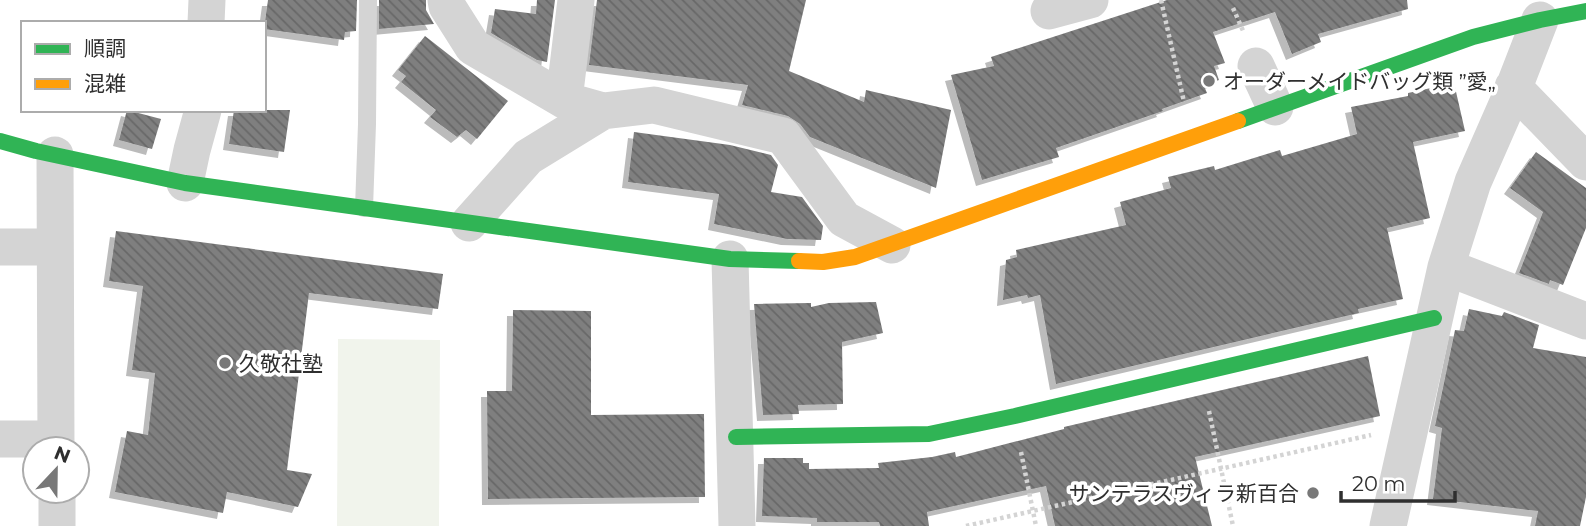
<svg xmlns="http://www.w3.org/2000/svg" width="1586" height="526" font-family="Montserrat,'Noto Sans JP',sans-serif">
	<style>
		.pitch { fill: #f1f4ec }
		.building { fill: url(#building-back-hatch); filter: url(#shadow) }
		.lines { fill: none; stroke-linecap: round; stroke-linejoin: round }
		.path { stroke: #d4d4d4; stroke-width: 4.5; stroke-dasharray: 3.5 3.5; stroke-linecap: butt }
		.lane { stroke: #d4d4d4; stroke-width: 18 }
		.street { stroke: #d4d4d4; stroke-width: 37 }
		.fast { stroke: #30b455; stroke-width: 16 }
		.slow { stroke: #ff9f0a; stroke-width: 16 }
		.poi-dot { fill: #787878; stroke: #fff; stroke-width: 2.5 }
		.labels { text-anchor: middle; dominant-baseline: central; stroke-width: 7; stroke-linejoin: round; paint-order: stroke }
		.poi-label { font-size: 21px; fill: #2f2f2f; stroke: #fff; text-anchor: start }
	</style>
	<defs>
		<pattern id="building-back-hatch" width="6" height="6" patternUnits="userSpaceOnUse" patternTransform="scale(1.75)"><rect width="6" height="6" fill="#7f7f7f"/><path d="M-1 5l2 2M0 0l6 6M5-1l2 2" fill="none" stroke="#686868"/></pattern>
		<filter id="shadow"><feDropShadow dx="-6" dy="6" stdDeviation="0" flood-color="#0004"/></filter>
	</defs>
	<rect width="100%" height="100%" fill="#fff"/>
	<path class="pitch" d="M338 339 440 340 439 526H337Z"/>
	<path class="building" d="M268 0H357L356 31 345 32 344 40 264 29Z
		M379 0H426V10L434 24 379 29Z
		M537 0H555L547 62 537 60 491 33 495 9 536 14Z
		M597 0H806L789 71 864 102 866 90 951 110 936 188 810 137 800 124 788 116 742 105 748 85 589 65Z
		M1167 0H1407L1408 9 1318 34 1321 42 1292 54 1275 12 1213 32 1225 63 1214 66 1219 80 1204 86 1207 93 1162 109 1163 111 1056 148 1059 157 982 180 951 75 994 66 991 57Z
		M425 36 508 101 477 139 466 130 457 137 430 117 436 110 401 82 406 76 398 70Z
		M1454 83 1465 131 1413 142 1430 218 1387 228 1403 299 1358 309 1359 313 1056 384 1040 295 1028 298 1027 295 1003 300 1006 260 1017 257 1016 250 1126 225 1120 202 1171 188 1168 177 1214 166 1215 170 1280 150 1282 156 1357 134 1351 107 1408 96V93Z
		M127 110 161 119 152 149 119 140Z
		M234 110H290L284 152 229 144Z
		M634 132 730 145 771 155 778 165 771 192 802 197 823 226 821 240 787 239 714 224 719 194 628 182Z
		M1536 152 1586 188V228L1563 285 1550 280 1549 284 1519 273 1543 212 1510 188Z
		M116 231 443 274 438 309 309 293 287 470 312 474 298 507 227 492 223 513 115 492 127 431 148 435 155 373 132 370 143 286 109 281Z
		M876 302 883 333 842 342 843 404 798 405 799 414 763 415 754 304 811 303V307L829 303Z
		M1469 309 1502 316 1504 312 1539 325 1533 348 1586 357V497L1580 526H1535L1538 511 1433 499 1442 428 1435 426 1455 330 1464 331Z
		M513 310 591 311V415L704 414 705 497 488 499 487 391H512Z
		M1368 356 1380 416 1195 457 1212 526H1055L1046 486 927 512 929 526H880L879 522H817V518L762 516 764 458H803V463H809V469L879 468 878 463 932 457 955 452 956 457 1064 429V427Z"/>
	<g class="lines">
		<path class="path" d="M1161 0 1184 102
			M1233 8 1244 33
			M1209 411 1233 526
			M1021 452 1036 526
			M966 526 1371 435"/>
		<path class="lane" d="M364 208 367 124 368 0"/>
		<path class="street" d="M446 0 447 6 473 47 564 100 603 111 654 105 783 136 844 219 892 245
			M1049 11 1090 0
			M206 23 207 0
			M1256 66 1275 107
			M1513 87 1586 162
			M564 100 576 0
			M55 155 56 449
			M185 183 192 150 203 110
			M469 223 528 157 603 111
			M0 247H55
			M730 259 737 526
			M1446 267 1586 321
			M0 439H56
			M57 491V526
			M1388 526 1446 267 1473 182 1509 100 1540 20"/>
		<path class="fast" d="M1238 121 1473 37 1540 20 1586 11
			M0 141 36 151 185 183 730 259 799 261
			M736 437 929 434 1015 416 1434 318"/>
		<path class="slow" d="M799 261 823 262 855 257 1238 121"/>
	</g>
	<g class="poi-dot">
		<circle cx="1209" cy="81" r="7"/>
		<circle cx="225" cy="363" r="7"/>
		<circle cx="1313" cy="493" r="7"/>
	</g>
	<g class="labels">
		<g class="poi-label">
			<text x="1223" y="81">オーダーメイドバッグ類 ”愛„</text>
			<text x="239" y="363">久敬社塾</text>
			<text x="1299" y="493" text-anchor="end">サンテラスヴィラ新百合</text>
		</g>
	</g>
	<rect x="21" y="21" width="245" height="91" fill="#ffffff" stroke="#acacac" stroke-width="2"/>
	<rect x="35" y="44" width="35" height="10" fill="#30b455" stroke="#acacac" stroke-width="2"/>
	<text x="84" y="56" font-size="21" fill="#2f2f2f">順調</text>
	<rect x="35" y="79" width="35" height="10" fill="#ff9f0a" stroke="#acacac" stroke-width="2"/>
	<text x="84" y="91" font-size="21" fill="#2f2f2f">混雑</text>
	<g transform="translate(56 470) rotate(22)"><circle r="33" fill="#ffffff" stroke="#acacac" stroke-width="2"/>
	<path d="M0-5L12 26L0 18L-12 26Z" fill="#787878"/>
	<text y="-10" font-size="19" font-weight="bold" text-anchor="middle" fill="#2f2f2f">N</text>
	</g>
	<path d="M1341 491v10h114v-10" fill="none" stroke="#2f2f2f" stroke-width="3.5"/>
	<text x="1352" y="491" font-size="21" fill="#2f2f2f" stroke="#ffffff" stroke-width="5" paint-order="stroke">20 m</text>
</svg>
